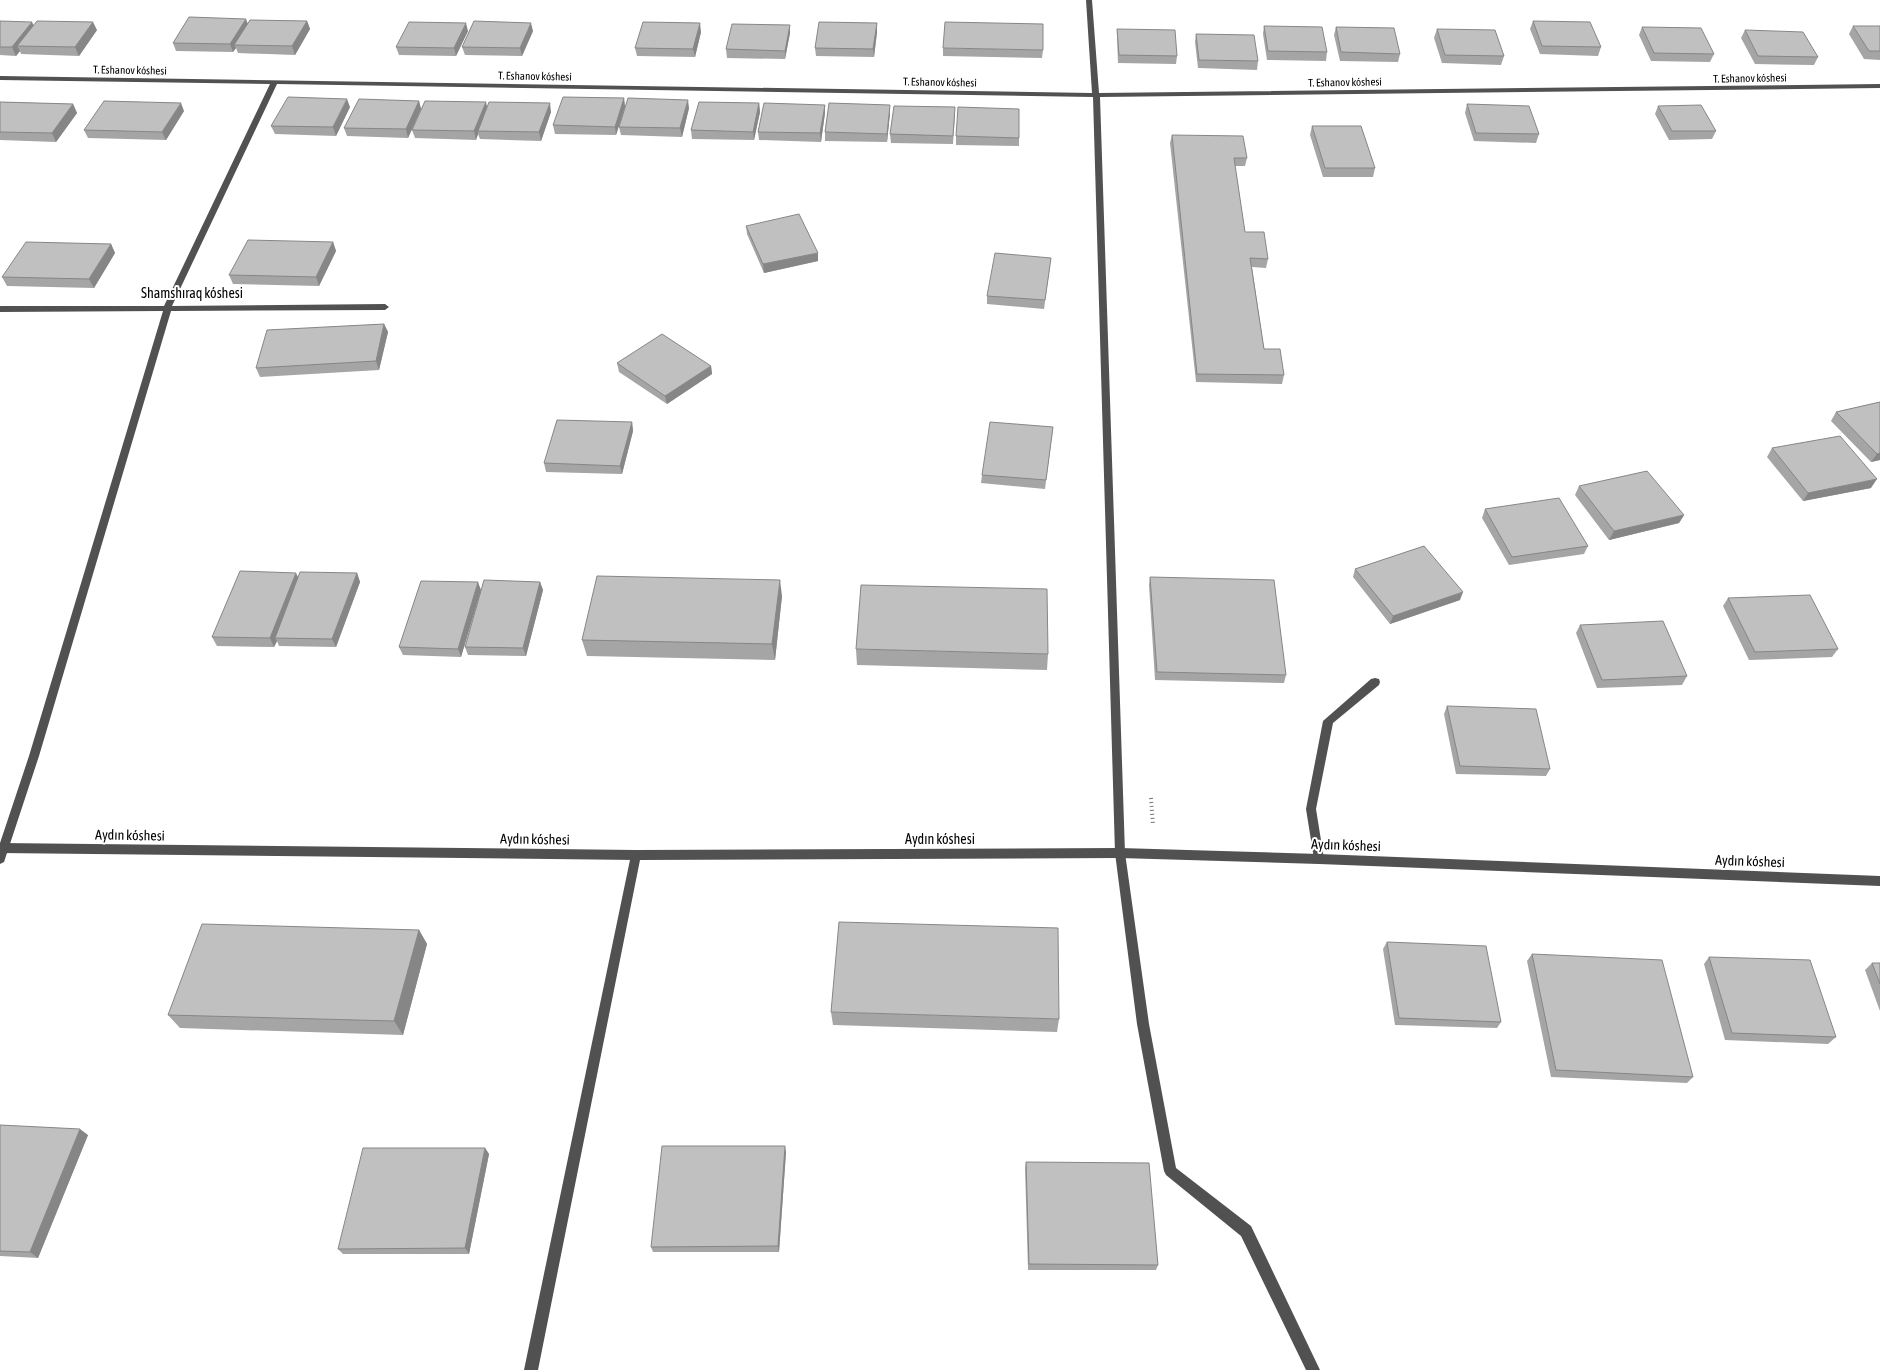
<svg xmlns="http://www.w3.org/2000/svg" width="1880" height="1370" font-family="'Asap Condensed',sans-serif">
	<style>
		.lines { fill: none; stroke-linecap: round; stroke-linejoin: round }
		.path { stroke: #737373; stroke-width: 4; stroke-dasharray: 1 3; stroke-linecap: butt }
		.service { fill: #515151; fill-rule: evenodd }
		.minor { fill: #515151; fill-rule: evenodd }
		.tertiary { fill: #515151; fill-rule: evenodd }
		.wall { fill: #a5a5a5 }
		.shaded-wall { fill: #868686 }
		.building { fill: #c0c0c0; stroke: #868686 }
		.labels { text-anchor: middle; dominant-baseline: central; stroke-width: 4; stroke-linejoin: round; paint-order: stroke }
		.far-street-label { font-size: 11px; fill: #000; stroke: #fff }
		.street-label { font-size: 14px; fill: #000; stroke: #fff }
	</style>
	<rect width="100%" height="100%" fill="#fff"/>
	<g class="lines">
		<path class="path" d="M1151 798 1153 825"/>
		<path class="service" d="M1375 678 1379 679 1380 682 1379 685 1333 723 1316 809 1324 859 1323 862 1319 864 1315 862 1314 859 1306 809 1323 721 1371 679Z
			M1120 848 1124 850 1125 853 1149 1024 1176 1168 1251 1226 1320 1370H1306L1241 1236 1166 1175 1164 1171 1137 1024 1115 853 1116 850Z"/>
		<path class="minor" d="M1086 0H1092L1099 93 1880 84V88L1100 97 1125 853 1124 856 1120 858 1116 856 1115 853 1093 97 277 84 172 306 385 304 389 307 385 310 171 311 39 756 5 859 4 862 0 864V843L29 756 163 311 0 312V306H164L270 84 0 80V76L1092 93Z
			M636 850 640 852 641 855 538 1370H524L631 855 632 852Z"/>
		<path class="tertiary" d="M0 843 636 850 1120 848 1319 854 1880 876V886L1319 864 1120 858 636 860 0 853Z"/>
	</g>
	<path class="wall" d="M0 21 33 25 97 30 79 56 21 54 20 51 16 56 0 55Z
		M307 21 310 29 295 55 238 53 236 48 233 52 176 51 173 43 248 23Z
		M1533 21 1601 47 1598 56 1540 54 1530 29Z
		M877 23V32L874 57 816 56 815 48Z
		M790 25V33L785 59 727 58 726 49Z
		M1264 26 1327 52 1326 61 1267 60 1263 34Z
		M1853 26H1880V60L1864 59 1849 34Z
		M1336 27 1400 54 1398 62 1340 61 1334 35Z
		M1642 27 1714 54 1710 62 1651 61 1639 35Z
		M1117 29 1177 56 1176 64 1118 63 1117 37Z
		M1437 29 1504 56 1501 65 1442 63 1434 38Z
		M1745 30 1818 57 1814 65 1755 64 1741 38Z
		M468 31 456 56 399 55 396 47Z
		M533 31 522 56 465 55 462 47Z
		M701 32 695 57 637 56 635 48Z
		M1196 34 1258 61 1257 70 1198 68 1195 42Z
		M943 48 1043 50 1042 58 943 56Z
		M624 98 625 107 616 135 555 134 553 125Z
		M419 101 421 109 408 138 347 136 344 128Z
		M0 102 73 104 77 113 56 142 0 140Z
		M759 103 760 112 754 140 692 139 691 130Z
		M1467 104 1539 134 1536 143 1474 141 1465 113Z
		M825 105V113L821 142 759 140 758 132Z
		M1658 106 1716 131 1712 139 1669 140 1655 114Z
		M350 107 336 136 275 134 271 126Z
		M487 107 551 112 541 141 480 139 478 134 476 140 415 138 412 130Z
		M689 108 682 137 621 135 619 127Z
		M1019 109V146L956 145V136Z
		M184 111 166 140 88 138 84 130Z
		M890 113 887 142 825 141V132Z
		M955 115 953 144 891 143 890 134Z
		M1312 126 1375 168 1373 177H1323L1310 135Z
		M1172 135 1247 158 1245 166H1235L1245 232 1268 259 1266 268 1252 267 1264 349 1284 375 1282 384 1196 382 1170 143Z
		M746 226 818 261 764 273 747 234Z
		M333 242 336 251 319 286 233 284 229 275Z
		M111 244 115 253 94 288 7 286 2 277Z
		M1050 266 1044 309 987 304V296Z
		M384 324 388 332 379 370 260 377 256 368Z
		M617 363 711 366 712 374 667 404 619 372Z
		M1880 402V460L1871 462 1831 421 1836 412Z
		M632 422 633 431 622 474 546 472 544 463Z
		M1053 427 1045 489 981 483 982 475Z
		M1772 448 1871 488 1803 501 1767 457Z
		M1579 486 1684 515 1679 523 1609 540 1575 495Z
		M1485 509 1588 546 1584 554 1509 565 1482 518Z
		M1355 569 1460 600 1390 624 1353 577Z
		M357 573 360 582 336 647 279 646 277 641 274 647 217 646 212 637 298 577Z
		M1150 577 1286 675 1284 683 1155 680 1149 585Z
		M540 582 543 590 526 656 468 655 465 647Z
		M481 590 461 657 403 655 399 647Z
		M782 596 775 660 587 656 582 640Z
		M1728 598 1838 649 1832 657 1749 660 1723 606Z
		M1580 625 1687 676 1682 685 1597 688 1576 633Z
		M856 649 1048 654 1047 670 857 665Z
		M1447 706 1550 769 1546 776 1456 774 1444 714Z
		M419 930 427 944 403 1035 180 1028 168 1015Z
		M1387 942 1501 1022 1497 1028 1395 1025 1383 949Z
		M1532 954 1693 1077 1687 1083 1551 1077 1527 961Z
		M1709 957 1836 1037 1828 1044 1725 1040 1704 964Z
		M1872 963H1880V1011L1865 970Z
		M831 1012 1059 1019 1057 1032 833 1025Z
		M0 1125 88 1135 38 1258 0 1256Z
		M485 1148 489 1154 469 1254H343L338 1249Z
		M786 1152 779 1252H653L651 1247Z
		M1026 1162 1158 1265 1156 1270H1028L1025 1168Z"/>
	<path class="shaded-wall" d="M246 19 249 27 234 45 236 48 233 52 230 44Z
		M307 21 310 29 295 55 292 46Z
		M32 22 36 30 17 46 20 51 16 56 12 47Z
		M93 22 97 30 79 56 75 47Z
		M466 23 468 31 456 56 454 48Z
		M531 23 533 31 522 56 520 48Z
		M700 23 701 32 695 57 693 49Z
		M877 23V32L874 57 873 49Z
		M790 25V33L785 59V51Z
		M624 98 625 107 616 135 615 127Z
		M347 99 350 107 336 136 333 127Z
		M688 100 689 108 682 137 680 128Z
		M419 101 421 109 408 138 406 129Z
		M486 102 488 111 478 131V134L476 140 474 131Z
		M181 103 184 111 166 140 162 132Z
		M550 103 551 112 541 141 539 132Z
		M759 103 760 112 754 140 753 132Z
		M73 104 77 113 56 142 52 133Z
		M825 105V113L821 142 820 133Z
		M890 105V113L887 142V134Z
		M333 242 336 251 319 286 316 277Z
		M111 244 115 253 94 288 89 279Z
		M818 253V261L764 273 763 264Z
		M384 324 388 332 379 370 376 361Z
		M711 366 712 374 667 404 665 396Z
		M632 422 633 431 622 474 620 466Z
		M1880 453V460L1871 462 1877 454Z
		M1877 479 1871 488 1803 501 1808 493Z
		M1684 515 1679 523 1609 540 1614 531Z
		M296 573 300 581 275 638 277 641 274 647 270 638Z
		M357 573 360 582 336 647 332 639Z
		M780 580 782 596 775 660 772 644Z
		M478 582 481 590 461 657 458 649Z
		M540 582 543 590 526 656 523 648Z
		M1463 592 1460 600 1390 624 1393 616Z
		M419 930 427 944 403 1035 394 1021Z
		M80 1129 88 1135 38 1258 30 1252Z
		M785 1146 786 1152 779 1252 778 1246Z
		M485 1148 489 1154 469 1254 465 1248Z"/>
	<path class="building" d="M189 17 246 19 230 44 173 43Z
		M250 20 307 21 292 46 234 45Z
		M0 21 32 22 12 47H0Z
		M37 21 93 22 75 47 17 46Z
		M474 21 531 23 520 48 462 47Z
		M1533 21 1590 22 1601 47 1542 46Z
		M409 22 466 23 454 48 396 47Z
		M643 22 700 23 693 49 635 48Z
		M819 22 877 23 873 49 815 48Z
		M945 22 1043 24V50L943 48Z
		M732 24 790 25 785 51 726 49Z
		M1264 26 1322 27 1327 52 1268 51Z
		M1853 26H1880V51H1869Z
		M1336 27 1394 28 1400 54 1341 52Z
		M1642 27 1701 28 1714 54 1654 53Z
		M1117 29 1175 30 1177 56 1119 55Z
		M1437 29 1495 30 1504 56 1445 55Z
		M1745 30 1803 32 1818 57 1758 56Z
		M1196 34 1254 35 1258 61 1199 60Z
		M288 97 347 99 333 127 271 126Z
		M563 97 624 98 615 127 553 125Z
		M628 98 688 100 680 128 619 127Z
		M359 99 419 101 406 129 344 128Z
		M104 101 181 103 162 132 84 130Z
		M425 101 486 102 474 131 412 130Z
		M0 102 73 104 52 133 0 132Z
		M489 102 550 103 539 132 478 131Z
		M699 102 759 103 753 132 691 130Z
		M764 103 825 105 820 133 758 132Z
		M829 103 890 105 887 134 825 132Z
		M1467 104 1529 106 1539 134 1476 133Z
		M1701 105 1716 131H1672L1658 106Z
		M894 106 955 107 953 136 890 134Z
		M958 107 1019 109V138L956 136Z
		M1312 126H1361L1375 168H1325Z
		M1172 135 1243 136 1247 158H1234L1245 232H1264L1268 259 1250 258 1264 349H1280L1284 375 1197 374Z
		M799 214 818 253 763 264 746 226Z
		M248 240 333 242 316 277 229 275Z
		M26 242 111 244 89 279 2 277Z
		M995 253 1051 258 1045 300 987 296Z
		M384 324 376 361 256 368 267 330Z
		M662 334 711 366 665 396 617 363Z
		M1880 402V453L1877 454 1836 412Z
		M557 420 632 422 620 466 544 463Z
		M990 422 1053 427 1046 480 982 475Z
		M1840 436 1877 479 1808 493 1772 448Z
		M1647 471 1684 515 1614 531 1579 486Z
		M1559 498 1588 546 1512 557 1485 509Z
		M1424 546 1463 592 1393 616 1355 569Z
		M240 571 296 573 270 638 212 637Z
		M300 572 357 573 332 639 275 638Z
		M597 576 780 580 772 644 582 640Z
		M1150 577 1274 580 1286 675 1157 672Z
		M484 580 540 582 523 648 465 647Z
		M421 581 478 582 458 649 399 647Z
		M861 585 1047 589 1048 654 856 649Z
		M1810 595 1838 649 1755 652 1728 598Z
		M1663 621 1687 676 1602 680 1580 625Z
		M1447 706 1536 709 1550 769 1460 766Z
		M839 922 1058 928 1059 1019 831 1012Z
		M202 924 419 930 394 1021 168 1015Z
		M1387 942 1486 946 1501 1022 1399 1018Z
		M1532 954 1662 960 1693 1077 1556 1070Z
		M1709 957 1810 960 1836 1037 1732 1033Z
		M1872 963H1880V984Z
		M0 1125 80 1129 30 1252 0 1251Z
		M662 1146H785L778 1246 651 1247Z
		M363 1148H485L465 1248 338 1249Z
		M1026 1162 1149 1163 1158 1265 1029 1264Z"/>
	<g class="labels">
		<g class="far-street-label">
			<text transform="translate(130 70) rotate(1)">T. Eshanov kóshesi</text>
			<text transform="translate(535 76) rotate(1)">T. Eshanov kóshesi</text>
			<text transform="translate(1750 78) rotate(-1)">T. Eshanov kóshesi</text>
			<text transform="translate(940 82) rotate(1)">T. Eshanov kóshesi</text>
			<text transform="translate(1345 82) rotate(-1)">T. Eshanov kóshesi</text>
		</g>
		<g class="street-label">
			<text x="192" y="293">Shamshıraq kóshesi</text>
			<text transform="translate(130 835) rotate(1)">Aydın kóshesi</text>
			<text transform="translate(535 839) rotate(1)">Aydın kóshesi</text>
			<text x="940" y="839">Aydın kóshesi</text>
			<text transform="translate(1346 845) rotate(2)">Aydın kóshesi</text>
			<text transform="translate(1750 861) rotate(2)">Aydın kóshesi</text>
		</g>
	</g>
</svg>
